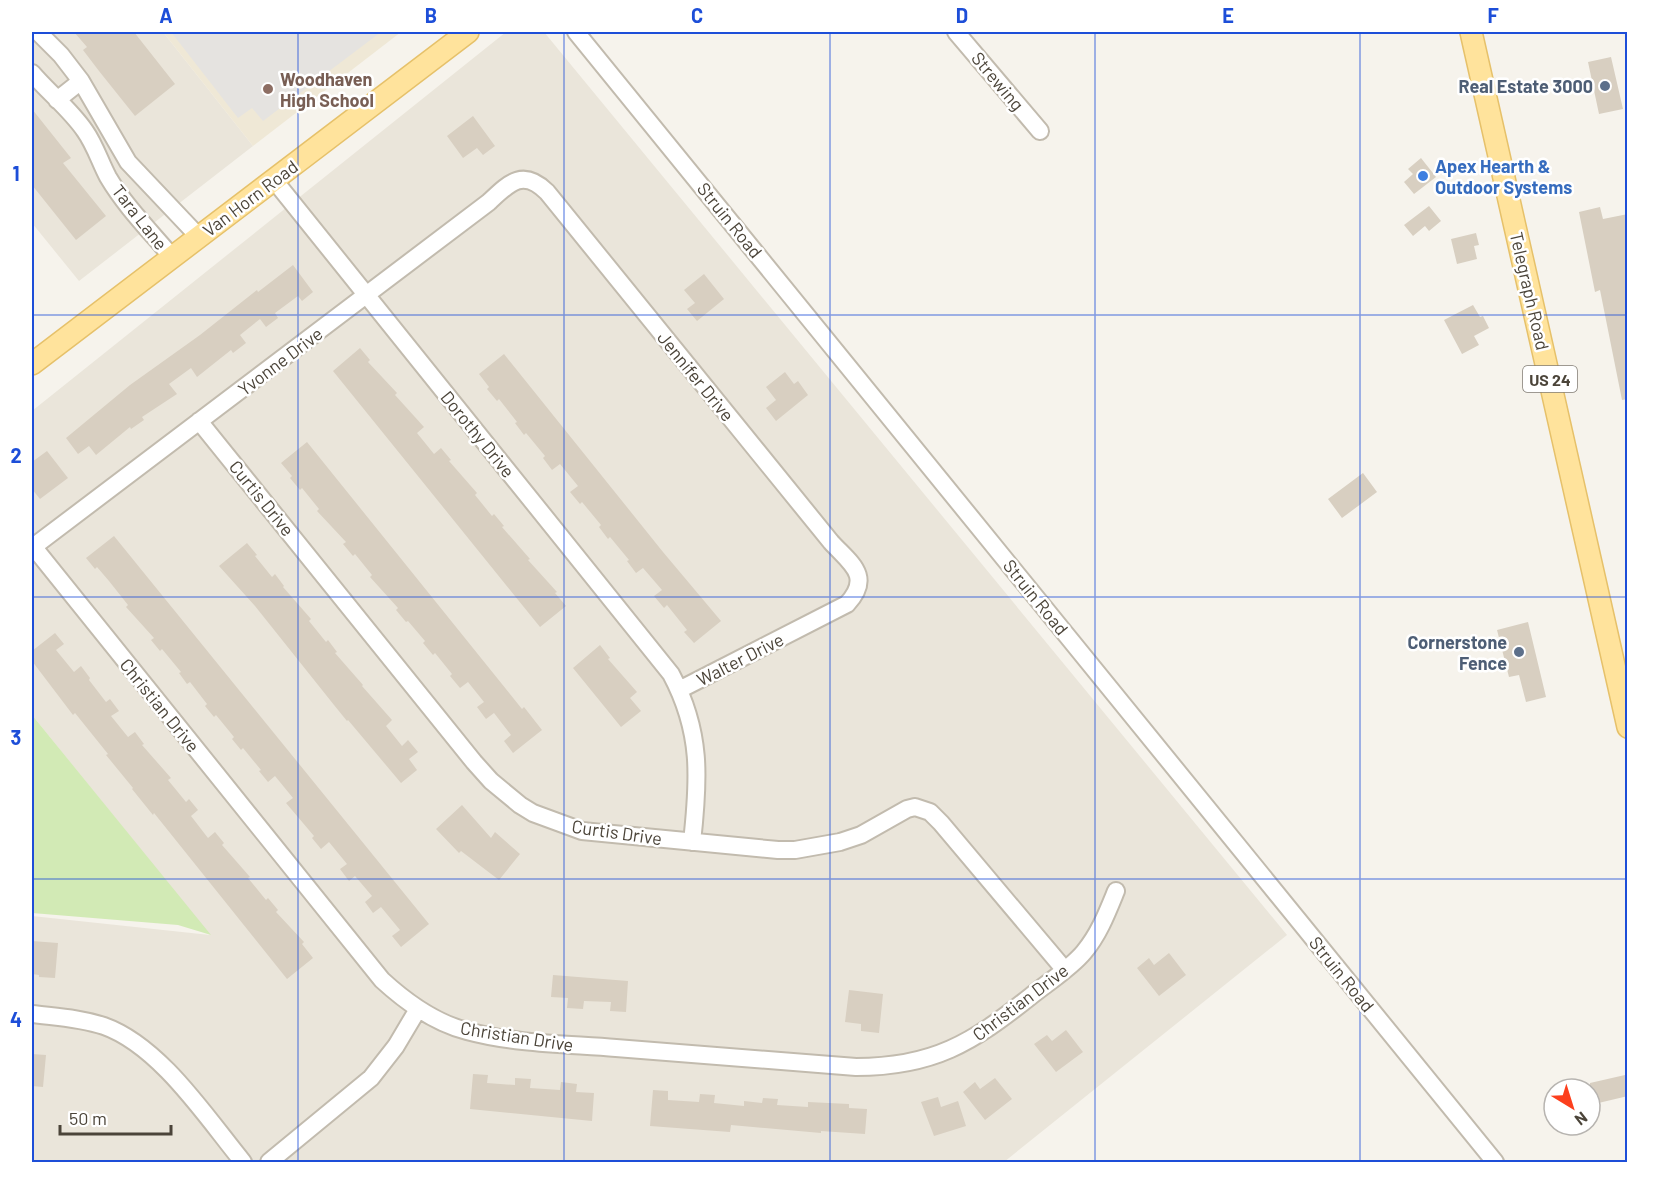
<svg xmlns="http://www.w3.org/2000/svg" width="1659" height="1194" font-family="Barlow,sans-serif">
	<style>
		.residential { fill: #eae5da }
		.education { fill: #efe8d6 }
		.green { fill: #d2eab5 }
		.parking { fill: #e5e3e0 }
		.building { fill: #d8cfc1 }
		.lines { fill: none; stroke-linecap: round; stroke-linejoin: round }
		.minor-casing { stroke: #c2bbae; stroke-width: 20 }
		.major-casing { stroke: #e6c16a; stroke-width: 24 }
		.minor { stroke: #fff; stroke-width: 16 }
		.major { stroke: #ffe39c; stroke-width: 21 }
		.grid { fill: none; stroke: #1d4ed8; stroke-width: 1.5; stroke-opacity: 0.55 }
		.service-dot { fill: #5c6f8a; stroke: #fff; stroke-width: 2 }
		.education-dot { fill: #8d6e63; stroke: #fff; stroke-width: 2 }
		.shop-dot { fill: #3f7fe0; stroke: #fff; stroke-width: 2 }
		.labels { text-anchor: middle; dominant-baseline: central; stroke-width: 5; stroke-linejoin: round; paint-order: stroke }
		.shield { fill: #fff; stroke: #817c74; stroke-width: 1.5 }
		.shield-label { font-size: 16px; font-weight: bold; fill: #4b4439 }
		.education-label { font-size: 18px; font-weight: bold; fill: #785e54; stroke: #fff; text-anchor: start }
		.street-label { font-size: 18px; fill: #4b4439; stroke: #fff }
		.service-label { font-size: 18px; font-weight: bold; fill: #4e5e75; stroke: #fff; text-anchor: end }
		.shop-label { font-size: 18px; font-weight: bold; fill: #366cbe; stroke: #fff; text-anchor: start }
		.neatline { fill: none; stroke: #1d4ed8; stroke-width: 2 }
		.grid-label { font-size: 20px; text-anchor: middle; font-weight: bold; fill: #1d4ed8 }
	</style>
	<rect width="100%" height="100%" fill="#f6f3ec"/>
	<path class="residential" d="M32 32H163L253 146 79 281 32 223Z
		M506 32H544L1287 935 1004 1162H32V916L210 935 32 715V411Z"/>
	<path class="education" d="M163 32H401L253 146Z"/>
	<path class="green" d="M32 715 211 935 178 925 32 913Z"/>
	<path class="parking" d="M171 32H381L263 121 252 108 238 118Z"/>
	<path class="building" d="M74 32H134L175 84 135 116 99 71 83 50 87 47Z
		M1611 57 1623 109 1599 114 1588 62Z
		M32 109 71 158 63 163 106 216 76 240 32 185Z
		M473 116 495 146 483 155 477 148 463 158 447 136Z
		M1421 158 1436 177 1414 194 1404 182 1413 174 1408 169Z
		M1429 206 1441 221 1429 231 1425 226 1413 236 1404 225Z
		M1600 207 1603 219 1628 214V399L1622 400 1600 290 1595 292 1579 212Z
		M1476 233 1479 245 1474 246 1477 259 1457 264 1451 239Z
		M293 265 313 292 302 301 298 296 275 313 278 318 266 327 260 319 240 335 246 343 233 353 231 350 197 377 191 368 169 384 177 394 142 417 144 420 131 429 130 427 96 455 89 446 78 454 66 438 130 385 200 335 257 290 258 292Z
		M704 274 724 299 697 321 687 309 695 303 684 290Z
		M1473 305 1480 317 1483 316 1489 328 1474 336 1479 345 1462 354 1444 320Z
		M360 348 370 360 368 362 397 393 395 395 424 427 417 433 434 454 441 448 451 460 449 461 477 493 475 495 492 516 494 514 504 526 502 527 530 559 528 560 557 592 555 593 566 606 540 627 333 371Z
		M504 354 663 552 721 621 694 643 684 632 687 630 667 605 664 608 654 596 662 590 643 568 636 573 627 561 629 560 610 537 608 539 599 527 601 525 582 502 580 504 570 492 578 486 560 464 552 470 543 458 545 456 526 433 524 435 515 423 517 422 499 399 497 401 487 389 489 387 479 374Z
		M785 372 794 384 798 381 808 395 776 421 766 408 776 400 766 387Z
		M307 442 522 709 524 707 542 730 513 753 504 741 511 735 494 713 486 719 477 707 484 702 468 682 460 688 450 676 452 674 435 653 433 655 423 643 425 641 408 621 406 622 396 610 398 608 370 577 372 575 355 554 353 556 343 544 346 542 317 511 319 509 302 488 300 490 290 478 292 476 281 463Z
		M47 451 68 478 40 499 32 489V462Z
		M1363 473 1377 492 1342 518 1328 499Z
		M114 536 429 924 401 947 392 936 400 930 381 907 373 913 365 902 372 896 355 876 349 881 340 869 347 864 329 842 321 849 312 838 314 836 286 803 293 798 275 776 268 782 259 771 261 770 243 748 241 750 232 739 234 737 216 715 214 717 205 706 207 704 190 682 187 684 179 673 181 672 162 649 160 651 151 640 154 638 126 607 128 605 109 581 97 567 95 569 86 558Z
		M247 543 257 555 255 556 272 577 275 574 284 586 283 587 311 619 309 621 326 642 328 640 337 652 335 653 363 685 362 686 392 720 386 726 402 746 408 740 418 752 409 759 417 770 401 783 348 720 347 721 334 705 255 606 219 566Z
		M1528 622 1546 697 1526 702 1519 675 1509 677 1497 630Z
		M55 633 64 644 56 650 74 672 81 666 90 678 89 680 106 702 110 699 119 711 111 716 128 737 135 732 144 744 142 745 171 778 168 780 186 802 189 799 198 810 191 816 208 838 215 832 224 843 222 845 250 877 248 878 266 900 268 898 278 910 276 912 304 942 302 944 313 958 287 979 154 813 153 815 132 789 133 788 106 755 108 754 75 713 73 715 32 661V651Z
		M600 645 610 658 608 659 637 692 630 698 641 711 621 727 573 668Z
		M462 805 491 838 495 832 520 854 499 880 461 851 459 853 436 829Z
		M32 941 58 943 55 978 39 977V975L32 974Z
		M1169 953 1186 975 1159 996 1137 968 1149 958 1154 965Z
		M553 975 628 981 626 1012 610 1011 611 1002 584 1001 583 1009 567 1008 568 998 551 997Z
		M849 990 883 994 879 1033 861 1031V1024L845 1022Z
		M1066 1030 1083 1052 1056 1072 1034 1044 1047 1035 1052 1041Z
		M32 1054 46 1055 43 1087 32 1086Z
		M473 1074 488 1075 487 1083 515 1085V1078L531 1079 530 1088 560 1090 561 1082 577 1084 576 1092 594 1093 592 1121 470 1109Z
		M1625 1075 1628 1096 1590 1105V1083Z
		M995 1078 1012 1099 985 1120 963 1092 975 1082 980 1089Z
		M653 1090 668 1091V1100L699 1102 700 1094 715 1095 714 1103 744 1106V1101L762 1103 763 1098 778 1099 777 1105 808 1107V1102L849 1104V1108L867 1109 865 1134 821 1131V1133L731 1125 730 1132 650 1126Z
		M938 1097 941 1107 958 1101 966 1126 934 1136 921 1102Z"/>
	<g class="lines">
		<defs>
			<path id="minor" d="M38 32 61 55 81 81 128 162 199 237
				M576 32 1495 1162
				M956 32 1040 131
				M32 73C49 93 70 109 85 131 95 145 100 162 108 177 125 206 150 231 172 257
				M57 100 81 81
				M274 180 671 674C702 732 699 779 692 842
				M199 421 474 762 491 781 520 805 533 813 582 831 778 850H795L840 842 861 835 907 809 915 807 930 812 941 823 1064 969
				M32 545 382 980C406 1002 435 1023 467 1031 515 1044 567 1044 616 1048 696 1055 776 1061 856 1067 933 1067 972 1043 1031 996 1047 983 1071 968 1084 952 1099 934 1107 913 1116 891
				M33 547 489 202C509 183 523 168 547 192L831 542C850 563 873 576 847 604L679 690
				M32 1014C56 1017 80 1018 104 1026 160 1046 206 1117 243 1162
				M269 1162 371 1078 396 1046 418 1009"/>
			<path id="major" d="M1471 32 1628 727
				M32 364 468 32"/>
		</defs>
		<use href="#minor" class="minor-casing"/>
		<use href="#major" class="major-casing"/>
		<use href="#minor" class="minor"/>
		<use href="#major" class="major"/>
	</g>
	<path class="grid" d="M298 32V1162M564 32V1162M830 32V1162M1095 32V1162M1360 32V1162M32 315H1628M32 597H1628M32 879H1628"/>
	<g class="service-dot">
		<circle cx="1605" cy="86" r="6"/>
		<circle cx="1519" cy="652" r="6"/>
	</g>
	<circle class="education-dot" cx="268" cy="89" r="6"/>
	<circle class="shop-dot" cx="1423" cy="176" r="6"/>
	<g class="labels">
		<rect class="shield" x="1523" y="366" width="54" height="26" rx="4.5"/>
		<g class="shield-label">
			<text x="1550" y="379">US 24</text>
		</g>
		<g class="education-label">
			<text x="280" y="79">Woodhaven<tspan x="280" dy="21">High School</tspan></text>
		</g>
		<g class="street-label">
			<text transform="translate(998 81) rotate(50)">Strewing</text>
			<text transform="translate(250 198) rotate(-37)">Van Horn Road</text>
			<text transform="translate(140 217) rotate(52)">Tara Lane</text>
			<text transform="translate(730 220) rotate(51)">Struin Road</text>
			<text transform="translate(1530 291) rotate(77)">Telegraph Road</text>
			<text transform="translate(280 361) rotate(-37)">Yvonne Drive</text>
			<text transform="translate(696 376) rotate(51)">Jennifer Drive</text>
			<text transform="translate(478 434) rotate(51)">Dorothy Drive</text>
			<text transform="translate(262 498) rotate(51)">Curtis Drive</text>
			<text transform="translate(1036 597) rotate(51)">Struin Road</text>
			<text transform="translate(740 659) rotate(-27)">Walter Drive</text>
			<text transform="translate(160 705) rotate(51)">Christian Drive</text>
			<text transform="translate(617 832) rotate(8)">Curtis Drive</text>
			<text transform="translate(1342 974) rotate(51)">Struin Road</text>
			<text transform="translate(1020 1002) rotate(-37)">Christian Drive</text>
			<text transform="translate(517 1036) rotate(9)">Christian Drive</text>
		</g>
		<g class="service-label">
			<text x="1593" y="86">Real Estate 3000</text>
			<text x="1507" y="642">Cornerstone<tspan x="1507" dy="21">Fence</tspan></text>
		</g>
		<g class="shop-label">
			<text x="1435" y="166">Apex Hearth &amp;<tspan x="1435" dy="21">Outdoor Systems</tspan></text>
		</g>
	</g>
	<rect width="1659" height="1194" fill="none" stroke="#ffffff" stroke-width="66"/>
	<g transform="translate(1572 1107) rotate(142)"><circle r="28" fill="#ffffff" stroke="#b7b4b0" stroke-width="1.5"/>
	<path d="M0-4.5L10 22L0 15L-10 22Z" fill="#fc3f1d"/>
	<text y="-9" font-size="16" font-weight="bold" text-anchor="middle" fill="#4b4439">N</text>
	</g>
	<path d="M60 1125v9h111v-9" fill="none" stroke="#4b4439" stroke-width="3"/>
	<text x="69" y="1125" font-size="18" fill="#4b4439" stroke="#ffffff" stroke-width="4.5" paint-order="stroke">50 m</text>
	<rect x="33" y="33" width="1593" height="1128" class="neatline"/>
	<g class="grid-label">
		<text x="166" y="23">A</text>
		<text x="431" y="23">B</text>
		<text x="697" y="23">C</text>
		<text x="962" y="23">D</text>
		<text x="1228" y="23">E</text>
		<text x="1493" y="23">F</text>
		<text x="16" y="181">1</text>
		<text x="16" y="463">2</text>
		<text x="16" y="745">3</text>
		<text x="16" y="1027">4</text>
	</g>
</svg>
